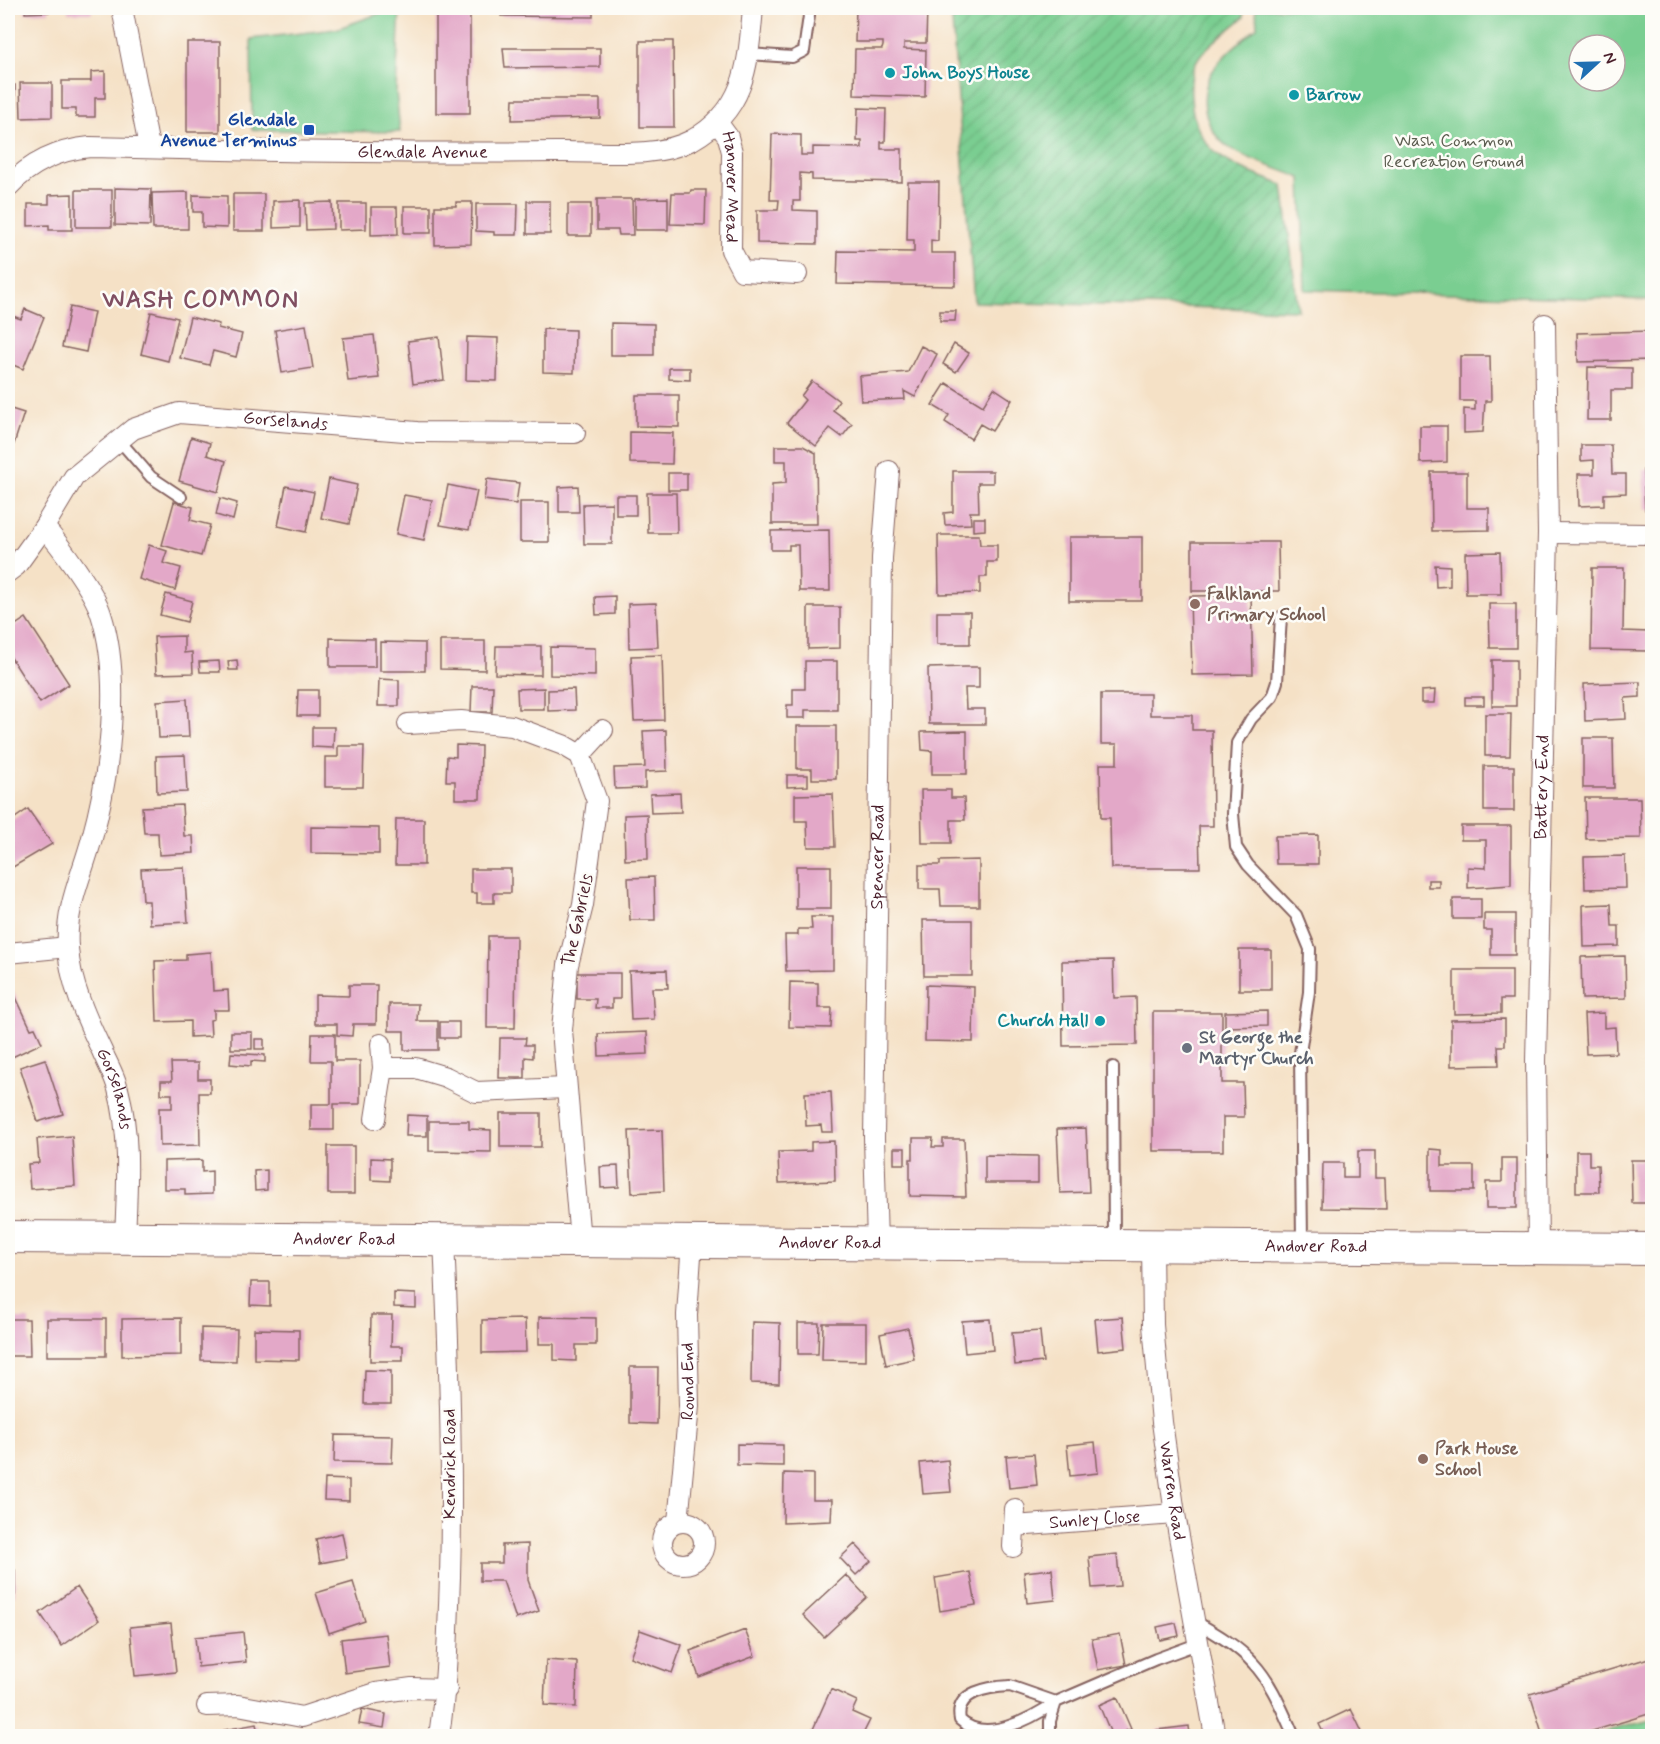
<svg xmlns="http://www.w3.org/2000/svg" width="1660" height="1744" font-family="Mynerve,sans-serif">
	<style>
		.park { fill: #7ace91; stroke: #62765e; stroke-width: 1.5; fill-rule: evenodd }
		.garden { fill: url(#garden-furrows); stroke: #62765e; stroke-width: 1.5 }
		.building { fill: #e3a8c8 }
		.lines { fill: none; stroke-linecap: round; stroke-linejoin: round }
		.service-casing { stroke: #866361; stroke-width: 14 }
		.minor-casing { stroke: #866361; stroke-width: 22 }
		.primary-casing { stroke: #866361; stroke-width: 34 }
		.service { stroke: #fff; stroke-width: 10 }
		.minor { stroke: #fff; stroke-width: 20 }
		.primary { stroke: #fff; stroke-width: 32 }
		.culture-dot { fill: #0f9aa8; stroke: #fdfcf7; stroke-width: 2 }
		.transit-dot { fill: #1a4fb4; stroke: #fdfcf7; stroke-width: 2 }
		.education-dot { fill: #8d6e63; stroke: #fdfcf7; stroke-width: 2 }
		.worship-dot { fill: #6b7280; stroke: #fdfcf7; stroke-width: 2 }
		.labels { text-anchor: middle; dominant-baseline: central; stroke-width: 5; stroke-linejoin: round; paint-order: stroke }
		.culture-label { font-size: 18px; font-weight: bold; fill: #0d838f; stroke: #fdfcf7; text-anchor: start }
		.transit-label { font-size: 18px; font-weight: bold; fill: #164399; stroke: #fdfcf7; text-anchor: end }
		.park-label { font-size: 18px; fill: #5b5c4f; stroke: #fdfcf7 }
		.street-label { font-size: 18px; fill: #4a1f2b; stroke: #fdfcf7 }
		.education-label { font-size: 18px; font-weight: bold; fill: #785e54; stroke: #fdfcf7; text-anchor: start }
		.worship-label { font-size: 18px; font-weight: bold; fill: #5b616d; stroke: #fdfcf7; text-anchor: start }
		.district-label { font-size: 24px; font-weight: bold; letter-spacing: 1.5px; fill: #804f62; stroke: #fdfcf7 }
	</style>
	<defs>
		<pattern id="garden-furrows" width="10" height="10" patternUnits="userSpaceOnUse" patternTransform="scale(1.5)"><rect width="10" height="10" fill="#7ace91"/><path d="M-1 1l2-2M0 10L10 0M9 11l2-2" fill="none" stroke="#6bb07d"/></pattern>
	</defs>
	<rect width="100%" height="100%" fill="#fdfcf7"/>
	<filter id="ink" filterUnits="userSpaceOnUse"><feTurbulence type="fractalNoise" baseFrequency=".0167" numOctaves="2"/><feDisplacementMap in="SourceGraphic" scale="12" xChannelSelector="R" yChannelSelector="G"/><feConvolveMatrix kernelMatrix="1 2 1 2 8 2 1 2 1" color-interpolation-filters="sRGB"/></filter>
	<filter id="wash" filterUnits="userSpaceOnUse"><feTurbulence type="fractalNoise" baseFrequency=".008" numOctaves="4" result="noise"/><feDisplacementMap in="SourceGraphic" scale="24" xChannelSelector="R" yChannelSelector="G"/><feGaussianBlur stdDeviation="1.35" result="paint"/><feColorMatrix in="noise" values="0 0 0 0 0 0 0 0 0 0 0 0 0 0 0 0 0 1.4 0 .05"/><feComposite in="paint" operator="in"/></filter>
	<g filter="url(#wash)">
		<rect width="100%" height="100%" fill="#f5e1c6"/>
		<path class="park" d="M395 8H400L396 91 400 132 252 130 251 39 336 29Z
			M1256 8H1652V300L1305 290 1301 178C1278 168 1249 161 1228 147 1203 128 1197 95 1214 69 1224 53 1243 40 1257 27ZM1579 45H1615V81H1579Z
			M1651 1720 1652 1736H1586Z"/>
		<path class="garden" d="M951 8H1243L1244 17C1230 29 1211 42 1199 57 1191 68 1190 84 1191 97 1194 156 1235 167 1283 185L1298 310 974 302Z"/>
		<g id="blocks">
			<path class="building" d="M25 8H49V12L25 13Z
				M68 8H92V13H68Z
				M436 8H470V113H436Z
				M501 8H593V17L501 16Z
				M856 8H927L926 43H904V49L926 50 925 97 854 95 855 49H882L883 46V42H855Z
				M640 41H673L674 127H640Z
				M187 42H220V132H187Z
				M503 48H600V67L505 68Z
				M105 71V98H95V117H76V109H62V81H91V72Z
				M20 83H52V117L21 118Z
				M8 85H15V118H8Z
				M513 99H600V118L512 120Z
				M858 108 886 109 885 142H881V149H902V182L812 180V174L800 173V201H793V210L817 211V244L757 243V210H778L779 200H770L772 134 801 135V155H813V147L862 148V141H857Z
				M908 182H939L938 241 931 240V253H955V286L837 284 838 251 914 252V240H907Z
				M115 188 151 189 150 226 115 225Z
				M76 190H112V227H76Z
				M691 190H706L705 225 670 224 672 193H690Z
				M188 192V229H153L152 193Z
				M72 194V230H49V225L28 226V204H49V195Z
				M233 194H264V231H233Z
				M193 195 227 196V228L202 227V212H193Z
				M668 198V230H635V199Z
				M597 199H632L633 235H619L618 230H597Z
				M300 200V227L273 228V201Z
				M527 201H550V234H527Z
				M332 202 333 229 306 230 305 203Z
				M456 202H472L471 244 435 245V206H456Z
				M339 203H366V229L339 230Z
				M476 204H518L517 235H494V232L476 231Z
				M568 204H591V236H568Z
				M404 206H431V233H404Z
				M371 207H397L398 234 371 235Z
				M70 307 94 312 86 352 62 347Z
				M25 309 44 317 23 369 8 363V321L10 315 21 319Z
				M940 311H956L955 321H940Z
				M151 312 178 318 168 361 141 354Z
				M190 317 219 324 218 328 242 334 236 357 213 351 209 365 180 358Z
				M611 323 654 324V355H611Z
				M306 325 313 368 282 373 275 330Z
				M543 329 575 330 574 373 543 372Z
				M1652 331V360L1578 362 1577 333Z
				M374 335 379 378 348 381 343 338Z
				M439 337 444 380 413 384 408 341Z
				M467 337 498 338 497 381 466 380Z
				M954 344 969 353 956 372 943 364Z
				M921 346 937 354 915 397 904 391 905 399 861 401 859 376 908 372Z
				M1460 356H1490L1491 401H1485L1483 432 1464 433V409L1475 410V401H1460Z
				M1588 367 1632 368V390H1611V420H1587Z
				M669 368H690V380L669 379Z
				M812 381 839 401 833 410 852 424 842 437 830 428 816 446 787 423 805 400 801 396Z
				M946 383 983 406 994 388 1012 400 992 431 980 424 971 439 945 422 949 415 932 405Z
				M636 395H679V427L636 426Z
				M8 408 24 413 14 444 8 442Z
				M1420 426H1447V462L1420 463Z
				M630 432 673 433 672 464 630 463Z
				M191 437 210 443 207 455 226 461 218 492 179 481Z
				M1581 445H1611L1612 474H1626V493L1604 494V505L1579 506 1578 474H1594V460L1581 461Z
				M775 446H803L816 453 817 524H772V484L786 483V461H775Z
				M1643 470H1652V510H1645Z
				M953 471H993V483H978L979 512H970L971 524 945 525 944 513 953 512Z
				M1431 472H1467V508H1489V530L1432 531Z
				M668 473H687V490H668Z
				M329 479 357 485 349 524 321 518Z
				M487 479 519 483 516 504 484 500Z
				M448 485 477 491 469 530 440 525Z
				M286 486 314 492 306 532 278 526Z
				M578 486 579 512H559V487Z
				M647 493H676L677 533H648Z
				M404 495 432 500 424 540 396 534Z
				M616 495H636V515H616Z
				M220 498 237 503 233 520 216 515Z
				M174 502 193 507 190 520 210 525 201 556 162 545Z
				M520 502H549V542H520Z
				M612 503V544H584L583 504Z
				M973 518H985V530L973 531Z
				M829 530 830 591H799L798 545H789V550H771V531Z
				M938 535H979L980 545H997V562H987V577H980V593L939 594Z
				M1069 537H1142V601H1069Z
				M1192 542H1278L1279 591H1192Z
				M149 545 167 551 163 563 181 568 175 590 139 579Z
				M1500 552 1501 594H1466L1465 553Z
				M1435 565 1450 566V586L1436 587Z
				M1592 568H1624L1623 631 1649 632 1648 651 1591 650Z
				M166 594 192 601 187 622 160 615Z
				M1251 595 1253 674 1192 675 1190 596Z
				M615 596V614L596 615 595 597Z
				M656 603 658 647 629 648 628 604Z
				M1489 604H1516V648H1490Z
				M808 607H840V648L808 649Z
				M937 612H970V644H937Z
				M26 618 69 684 40 703 8 653V630Z
				M184 636V653L192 652 193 673 156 674 154 637Z
				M330 638 375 639V667H330Z
				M440 641H485V670L440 669Z
				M380 642 425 643V671H380Z
				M496 646H541V675L495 674Z
				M550 647 595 648V676L550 675Z
				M662 655 664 720 634 721 631 656Z
				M237 660 238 670H229L228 661Z
				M1492 660H1516V706H1492Z
				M219 661 220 672H200L199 662Z
				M805 661H837V710H805V718H787V705H793V689H805Z
				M965 667H979V688H965L966 709H985V724H929L928 668Z
				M379 679 399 680V706H378Z
				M1640 682V697L1625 698 1626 719 1585 721 1584 684Z
				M472 686H493L492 712H471Z
				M544 688V709H518L517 689Z
				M574 689 575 710 548 711V690Z
				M298 690H318V716H297Z
				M1435 690 1434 703H1421V691Z
				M1101 694H1150V715H1192V730H1212L1213 826H1199L1200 868H1111L1110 818H1101L1100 764H1117V744H1101Z
				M1465 697H1484V705H1465Z
				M187 699 189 737 159 738 157 701Z
				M1485 714H1511L1510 756H1485Z
				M797 726H836V779H812V769H797Z
				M312 727H334L333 748 312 747Z
				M666 730 667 771 645 772V788L615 789 614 768 645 767 643 731Z
				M967 731V774H932V751L922 750 921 732Z
				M1583 738H1613L1614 788H1583Z
				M456 745 481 746 480 799H455V781H446L447 756 456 757Z
				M338 746H364L363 787H325V757H338Z
				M185 755 187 792 157 793 156 756Z
				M1484 766H1514V811H1484Z
				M787 775H808V786L787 787Z
				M921 790H951V798H964L965 820H951V843H922Z
				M680 793 681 812 651 813 650 794Z
				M833 794 835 847H808L807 821H795V795Z
				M1585 798H1640L1641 838 1586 839Z
				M182 805 184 836H193L194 853 159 855 158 833H144L142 807Z
				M28 809 52 844 8 870V823Z
				M647 814 648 859 625 860 624 815Z
				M396 819H424V865H395Z
				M1461 826H1511V885L1468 888V867L1486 868V840H1461Z
				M311 827 379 828V854L311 853Z
				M1318 835V864H1276L1275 836Z
				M1625 856 1626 888 1585 889 1584 857Z
				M979 860V906H941L940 889H919V865H940V861Z
				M796 866H831V909H796Z
				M184 867 188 922 150 924 149 901H143L141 869Z
				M471 869H511V893H494V903H477V893H471Z
				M654 877 655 920H630L628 878Z
				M1428 880H1439V887H1428Z
				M1453 899H1481V919H1453Z
				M1611 904 1612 926H1619V946L1584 947 1583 905Z
				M1484 914H1515V955H1491V930H1484Z
				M811 917H833V970L786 971 785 935H798V929H812Z
				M923 920H972V976H924Z
				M488 936H516L515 1028H487Z
				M1239 950H1271V990H1239Z
				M211 952 213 991 228 990 229 1010H214V1019L210 1020 211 1036 190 1037V1021L157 1022 155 961 186 960V954Z
				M1625 956 1626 998 1582 999 1581 957Z
				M1113 960 1114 998 1136 997 1137 1045 1063 1046 1062 961Z
				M667 970 668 988H652L654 1019 631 1020 629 971Z
				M1454 970H1512V999H1501V1013L1454 1014Z
				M577 973H620V999H612V1008H595L596 999H577Z
				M790 982 818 983V1008H832L831 1028 789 1027Z
				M349 985H377L376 1024H353L352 1036 337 1035V1024H315V995L349 996Z
				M926 985 974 987 973 1042 925 1041Z
				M12 989 31 1029 35 1028 42 1043 8 1059V991Z
				M389 1004H418L417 1021H438V1050H404V1031H389Z
				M1267 1011V1026L1225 1027V1012Z
				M1153 1012H1222V1083H1243L1244 1117H1223V1151H1153Z
				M1604 1013V1028L1615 1027 1616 1053 1586 1054 1584 1014Z
				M1505 1019V1046H1498L1499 1065 1451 1066V1020Z
				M440 1022H459V1038H440Z
				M231 1032H252V1049H231Z
				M647 1032 648 1054 599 1056 598 1034Z
				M312 1034H335V1061H360V1104H334V1130H311V1104H331V1061H311Z
				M500 1038H526L525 1045H533V1058L525 1057V1078H499Z
				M255 1039H264V1049H255Z
				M231 1053 265 1055V1062L251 1061V1066L230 1064Z
				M45 1059 63 1114 38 1122 20 1067Z
				M171 1063H198V1079H210V1093H199L200 1145 160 1146 159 1108H172V1094H161V1081H172Z
				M831 1092 833 1132H822L821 1125 806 1126 805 1093Z
				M500 1113H541V1147H500Z
				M407 1115 427 1116V1136H406Z
				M429 1121H469V1129L491 1130V1152L429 1151Z
				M1086 1128 1089 1192 1060 1193 1057 1129Z
				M662 1130 664 1191 632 1193 629 1131Z
				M72 1136 75 1186 30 1189 28 1164 39 1163 37 1139Z
				M913 1138H933L932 1147H943V1139H964L966 1197 910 1196V1159H913Z
				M834 1141 835 1181 779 1183 778 1152 811 1151V1142Z
				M328 1146H354V1194H328Z
				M894 1148H905V1164H894Z
				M1430 1149 1442 1150V1166H1474V1191H1430Z
				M1358 1151H1375V1178H1385L1386 1209 1322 1208 1323 1163H1343V1178H1358Z
				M1576 1151H1589V1165H1598L1599 1192H1576Z
				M985 1155 1038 1156V1183H985Z
				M371 1158 390 1159V1181L371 1180Z
				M1502 1158H1517V1208H1486V1182H1502Z
				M202 1160V1172L212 1171V1194L185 1195V1189H164V1161Z
				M1631 1160H1652V1203H1632Z
				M618 1166 619 1187 601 1188 600 1167Z
				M267 1170V1190L255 1191 254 1171Z
				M251 1282H270V1306L250 1305Z
				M394 1293 416 1294V1308L394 1307Z
				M371 1315H392L391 1346H403V1361H370Z
				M539 1317 596 1318V1345H576V1361L554 1360V1344H539Z
				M1123 1317 1126 1348 1098 1351 1095 1319Z
				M181 1318V1355L122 1356V1319Z
				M8 1319H29L30 1356H8Z
				M47 1319H106V1356H47Z
				M525 1319 526 1352 482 1353V1320Z
				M990 1319 993 1350 965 1353 962 1321Z
				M752 1322 780 1323 779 1384 751 1383Z
				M798 1323H819L818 1354H798Z
				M823 1323H866V1361L822 1360Z
				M201 1328 237 1329 236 1361 201 1360Z
				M908 1328 914 1359 886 1365 880 1334Z
				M254 1329 299 1330V1360L254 1359Z
				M1040 1331 1043 1362 1015 1365 1012 1333Z
				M630 1367H658L657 1424 630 1423Z
				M365 1370 391 1371V1404H364Z
				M335 1435 393 1436 392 1463 334 1462Z
				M1095 1442 1098 1473 1070 1476 1067 1445Z
				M737 1444 783 1445V1466L737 1465Z
				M1034 1454 1037 1485 1009 1488 1006 1456Z
				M948 1460 951 1492 923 1494 920 1463Z
				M784 1473 813 1474V1500H832L831 1521 783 1523Z
				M325 1479 349 1480V1501L324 1500Z
				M342 1533 347 1558 320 1563 316 1539Z
				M528 1544V1580L539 1611 516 1619 503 1581H480V1563H502V1545Z
				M855 1544 871 1561 856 1575 840 1558Z
				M1117 1554 1120 1586 1092 1588 1089 1557Z
				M1052 1569 1055 1600 1027 1603 1024 1572Z
				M8 1570H15V1595H8Z
				M970 1572 976 1605 940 1611 935 1578Z
				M846 1575 867 1597 824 1637 803 1615Z
				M353 1582 365 1621 329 1633 316 1593Z
				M77 1587 99 1620 62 1646 40 1613Z
				M171 1623 176 1672 135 1676 130 1627Z
				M1176 1623 1179 1636 1160 1640 1157 1627Z
				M640 1630 682 1645 672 1673 630 1657Z
				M745 1630 755 1656 699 1677 690 1651Z
				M243 1632 246 1662 198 1667 195 1637Z
				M386 1634 390 1667 345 1673 341 1639Z
				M1120 1634 1126 1665 1098 1670 1092 1639Z
				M1652 1657V1713L1576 1736H1543L1530 1694Z
				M546 1660 577 1662 576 1707 544 1705Z
				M831 1689 857 1701 852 1712 870 1720 862 1736H810Z
				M1117 1697 1131 1729 1112 1736 1099 1705Z
				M362 1709 386 1714 384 1728 359 1724Z
				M1351 1709 1364 1736H1325L1319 1724Z
				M256 1724 259 1736H225L224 1730Z
				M1189 1726 1190 1736H1158L1157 1730Z"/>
		</g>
	</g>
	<g filter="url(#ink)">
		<use href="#blocks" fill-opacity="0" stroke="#866361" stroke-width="1.5"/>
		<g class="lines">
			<defs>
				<path id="service" d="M748 54 792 57 804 51 809 16
					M119 440 151 477 181 497
					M1281 617 1277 682 1272 697 1251 719 1237 743 1233 814 1236 847 1248 865 1296 915 1310 949 1309 992 1300 1053 1302 1243
					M1113 1067 1114 1243
					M1196 1622C1215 1633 1238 1646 1253 1663 1272 1683 1283 1712 1294 1736
					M1010 1686 1056 1702C1031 1719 985 1744 960 1720 954 1691 990 1687 1010 1686Z
					M1050 1736V1721L1056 1702 1156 1659 1200 1643"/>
				<g id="minor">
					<path d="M122 8 149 147"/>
					<path id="s1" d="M717 122 728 137 732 152 731 250 742 271 797 274"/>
					<path id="s2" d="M8 187C30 163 58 150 90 147 246 151 402 154 557 152 599 151 654 160 692 140 747 109 748 63 753 8"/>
					<path id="s3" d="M44 527C60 545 94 591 101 614 122 679 110 773 92 838 82 876 65 907 68 948 70 983 87 1020 102 1051 107 1063 115 1076 118 1089 131 1137 127 1188 125 1238"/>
					<path d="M1548 533 1652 534"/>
					<path id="s4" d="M8 572 16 566 44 527 74 477 133 429 179 413 417 432 575 433"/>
					<path d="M408 724 461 721 512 726 563 745 580 755 597 801 583 905 568 965 562 1030 580 1241"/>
					<path d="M580 755 603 730"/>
					<path d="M8 953 68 947"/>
					<path d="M383 1068H416L446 1077 476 1092 565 1088"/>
					<path d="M375 1119 383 1068 381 1044"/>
					<path id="s5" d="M877 1243 874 1138 882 558 889 471"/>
					<path id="s6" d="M1152 1243 1153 1325 1162 1422 1175 1514 1215 1736"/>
					<path id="s7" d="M1538 1249 1536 1061 1548 533 1545 324"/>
					<path id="s8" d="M678 1522 689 1406 687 1315 692 1241"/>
					<circle cx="683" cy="1543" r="21"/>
					<path id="s9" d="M1014 1526 1175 1514"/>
					<path d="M1013 1547 1015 1509"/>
					<path d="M207 1706 238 1705 302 1717 376 1693 412 1688 447 1689"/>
					<path d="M439 1736C447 1683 448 1631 450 1577 453 1465 449 1353 444 1240"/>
				</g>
				<g id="primary">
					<path id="s10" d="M8 1237 1652 1249"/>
				</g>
			</defs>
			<use href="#service" class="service-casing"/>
			<use href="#minor" class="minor-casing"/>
			<use href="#primary" class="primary-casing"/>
			<use href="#service" class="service"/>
			<use href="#minor" class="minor"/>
			<use href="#primary" class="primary"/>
		</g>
	</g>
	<g class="culture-dot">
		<circle cx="890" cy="73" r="6"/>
		<circle cx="1294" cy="95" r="6"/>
		<circle cx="1100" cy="1021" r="6"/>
	</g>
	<rect class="transit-dot" x="303" y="124" width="12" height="12" rx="3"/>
	<g class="education-dot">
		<circle cx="1195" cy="604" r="6"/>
		<circle cx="1423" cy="1459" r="6"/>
	</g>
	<circle class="worship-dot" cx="1187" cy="1048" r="6"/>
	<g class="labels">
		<g class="culture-label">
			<text x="902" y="73">John Boys House</text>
			<text x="1306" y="95">Barrow</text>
			<text x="1088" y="1021" text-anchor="end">Church Hall</text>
		</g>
		<g class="transit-label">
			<text x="297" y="120">Glendale<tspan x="297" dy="21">Avenue Terminus</tspan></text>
		</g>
		<g class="park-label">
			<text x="1454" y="141">Wash Common<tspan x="1454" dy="21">Recreation Ground</tspan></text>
		</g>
		<g class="street-label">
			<text stroke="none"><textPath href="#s2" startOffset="426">Glendale Avenue</textPath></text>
			<text stroke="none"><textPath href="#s1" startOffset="69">Hanover Mead</textPath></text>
			<text stroke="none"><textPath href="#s4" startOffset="348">Gorselands</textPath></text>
			<text stroke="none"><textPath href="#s7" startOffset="462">Battery End</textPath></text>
			<text stroke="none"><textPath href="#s5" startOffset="386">Spencer Road</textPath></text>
			<text transform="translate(578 920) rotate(-78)">The Gabriels</text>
			<text stroke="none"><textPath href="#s3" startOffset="594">Gorselands</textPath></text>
			<text stroke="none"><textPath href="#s10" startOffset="336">Andover Road</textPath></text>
			<text stroke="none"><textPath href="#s10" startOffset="822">Andover Road</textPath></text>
			<text stroke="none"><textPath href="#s10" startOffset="1308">Andover Road</textPath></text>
			<text stroke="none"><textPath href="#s8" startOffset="141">Round End</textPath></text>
			<text transform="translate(450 1464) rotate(-90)">Kendrick Road</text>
			<text stroke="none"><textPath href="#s6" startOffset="249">Warren Road</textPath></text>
			<text stroke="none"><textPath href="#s9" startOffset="81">Sunley Close</textPath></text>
		</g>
		<g class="education-label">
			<text x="1207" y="594">Falkland<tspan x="1207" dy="21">Primary School</tspan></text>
			<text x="1435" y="1449">Park House<tspan x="1435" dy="21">School</tspan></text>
		</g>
		<g class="worship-label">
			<text x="1199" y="1038">St George the<tspan x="1199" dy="21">Martyr Church</tspan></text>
		</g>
		<g class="district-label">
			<text x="201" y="300">WASH COMMON</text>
		</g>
	</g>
	<rect width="1660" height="1744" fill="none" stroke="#fdfcf7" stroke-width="30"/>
	<g transform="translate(1597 63) rotate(68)"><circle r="28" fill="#fdfcf7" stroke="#b5a4a5" stroke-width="1.5"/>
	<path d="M0-4.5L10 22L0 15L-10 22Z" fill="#1f6fb2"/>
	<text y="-9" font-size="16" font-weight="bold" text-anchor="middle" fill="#4a1f2b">N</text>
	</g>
</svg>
